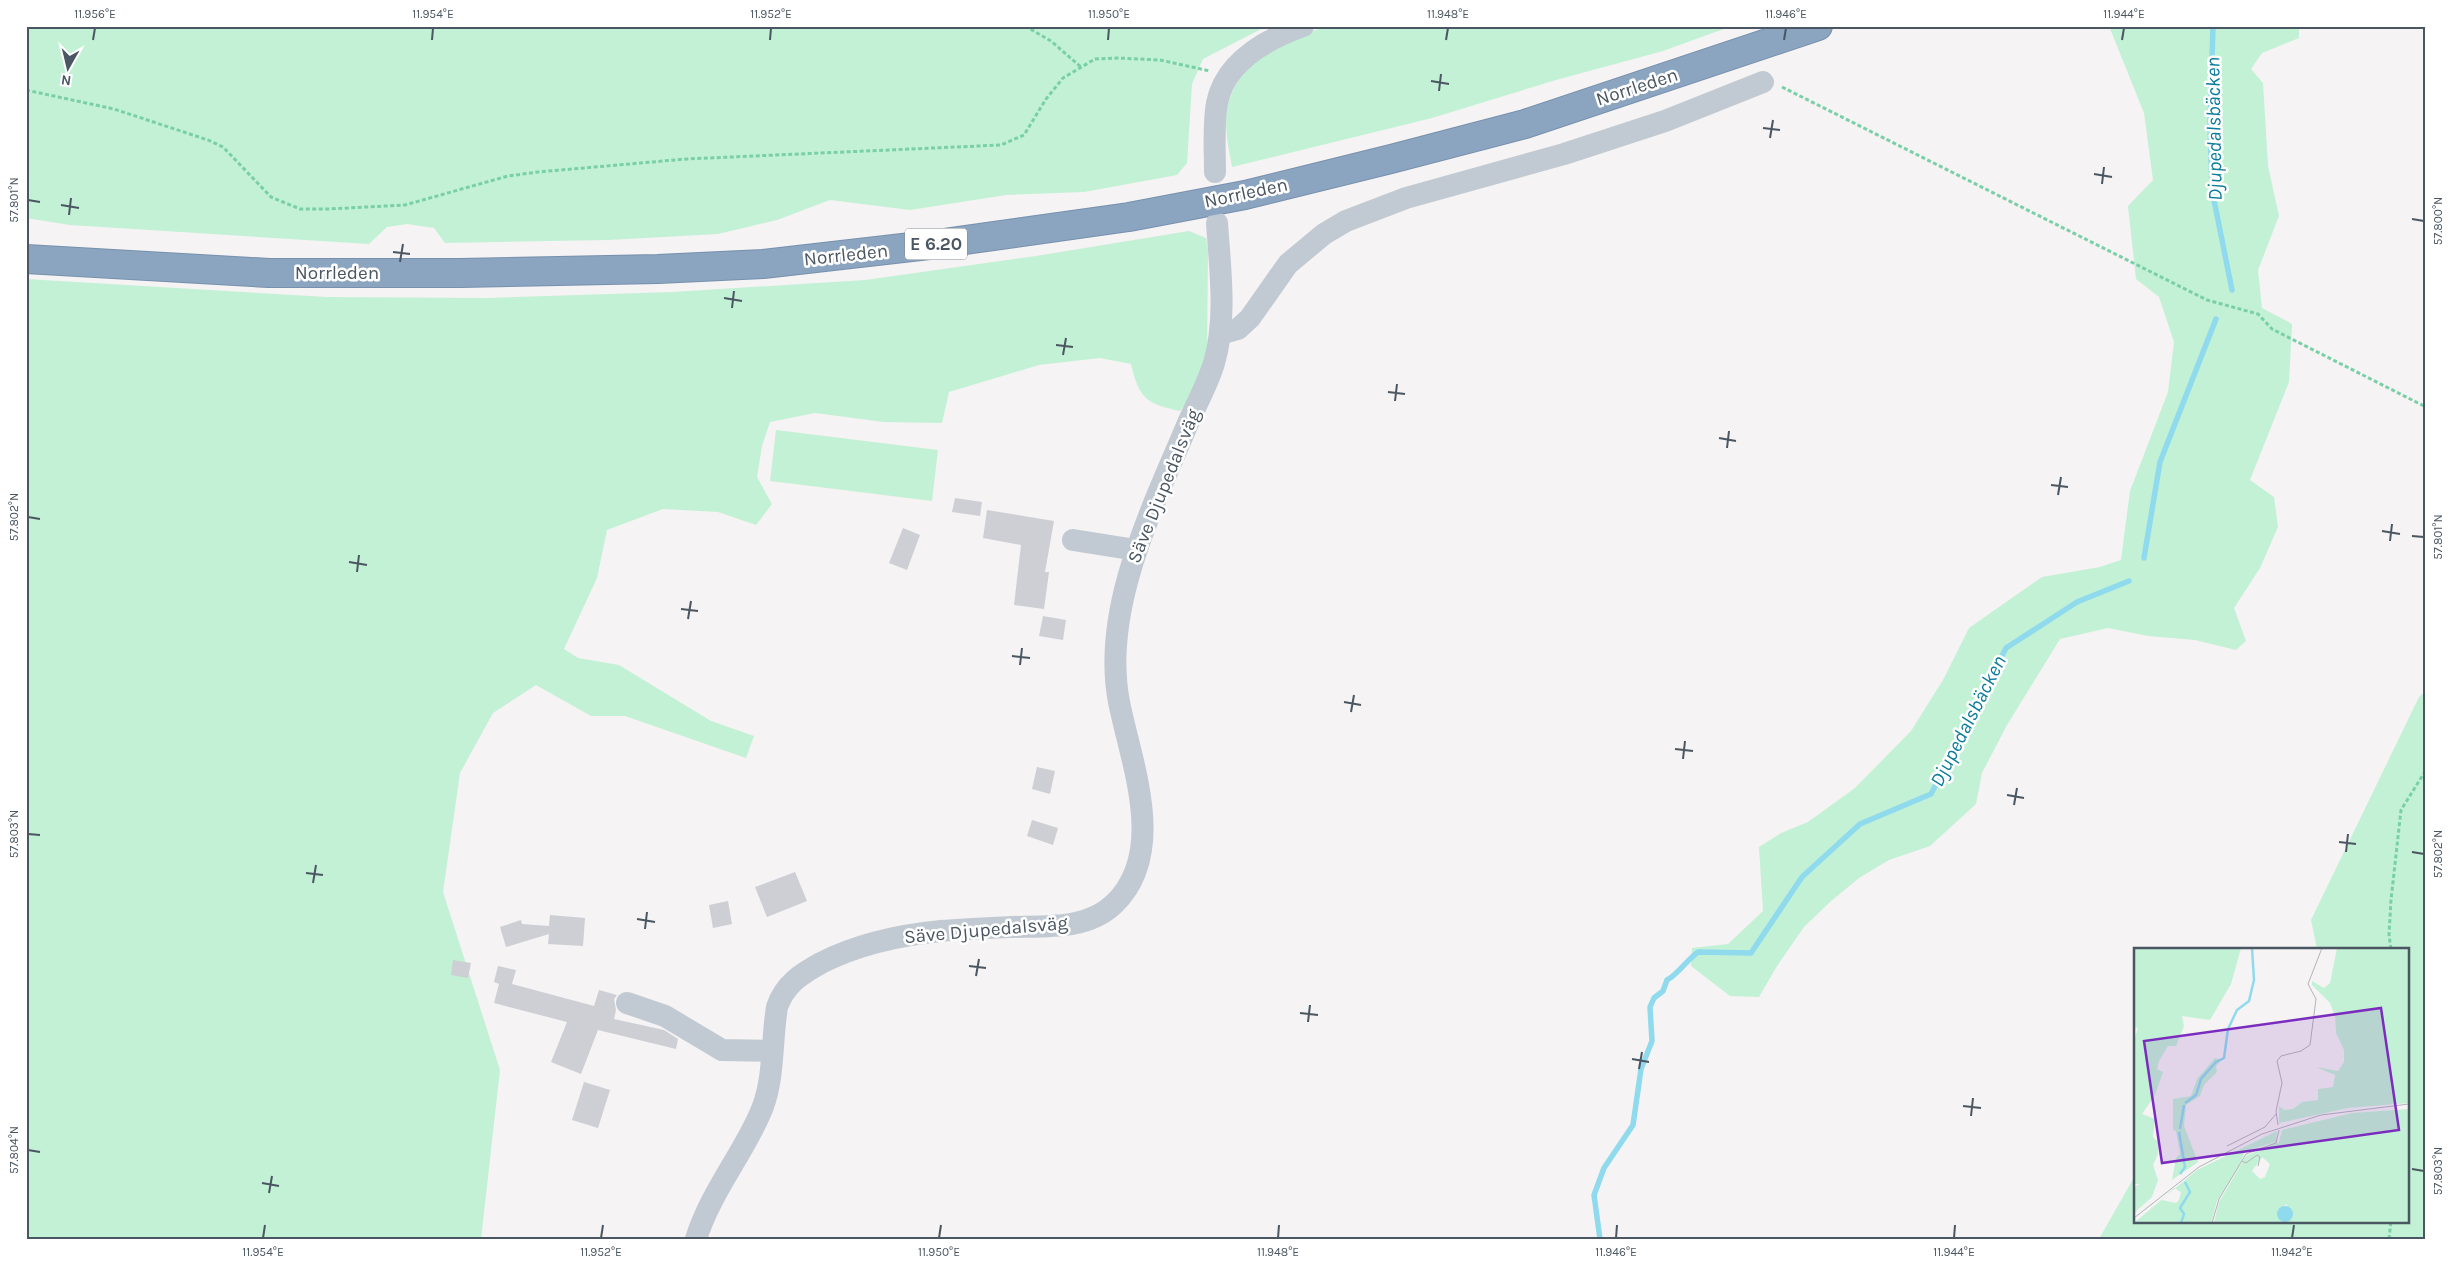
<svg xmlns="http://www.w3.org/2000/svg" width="2452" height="1265" font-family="Karla,sans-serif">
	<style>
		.green { fill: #c3f1d5 }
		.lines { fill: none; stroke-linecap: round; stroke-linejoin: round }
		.stream { stroke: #90daee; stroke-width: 5.5 }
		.building { fill: #cdcfd5 }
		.highway-casing { stroke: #7690ad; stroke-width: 30 }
		.path { stroke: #7ad0a6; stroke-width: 3; stroke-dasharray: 4 2.5; stroke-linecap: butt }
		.minor { stroke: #c1cad2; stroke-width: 22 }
		.highway { stroke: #8ba5c1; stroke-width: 28 }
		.ticks { fill: none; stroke: #4a5661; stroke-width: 2 }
		.labels { text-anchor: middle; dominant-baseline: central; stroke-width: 5; stroke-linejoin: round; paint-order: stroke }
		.shield { fill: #fff; stroke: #808990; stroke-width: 1 }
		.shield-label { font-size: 18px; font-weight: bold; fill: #4a5661 }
		.street-label { font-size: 19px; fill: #4a5661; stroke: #fff }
		.water-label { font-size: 20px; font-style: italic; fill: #0c7c9b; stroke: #fff }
		.inset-river { fill: none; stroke: #90daee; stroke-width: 2.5 }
		.inset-road { fill: none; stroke: #b1b4b9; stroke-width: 1 }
		.view { fill: #7b2cbf; fill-opacity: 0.15; stroke: #7b2cbf; stroke-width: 2.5 }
		.inset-edge { fill: none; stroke: #4a5661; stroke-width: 2.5 }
		.neatline { fill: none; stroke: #4a5661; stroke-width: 2 }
		.ticks-label { font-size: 12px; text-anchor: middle; fill: #4a5661 }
	</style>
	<rect width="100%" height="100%" fill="#f5f3f3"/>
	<path class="green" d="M26 26H1267L1203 59 1192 84 1187 163 1177 175 1084 192 1006 195 910 210 830 200 777 220 718 234 608 240 445 243 434 228 407 224 387 227 369 244 70 225 26 218Z
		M1330 26H1732L1663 51 1556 80 1432 118 1232 167C1229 149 1224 129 1227 110 1232 77 1261 52 1290 39 1302 33 1317 30 1330 26Z
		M2109 26H2299V38L2262 53 2251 69 2263 83 2268 166 2279 216 2258 270 2262 308 2292 324 2289 382 2250 480 2274 497 2278 527 2260 568 2234 608 2246 641 2236 650 2195 640 2148 636 2108 628 2060 639 2007 725 1982 773 1976 804 1930 846 1889 860 1859 878 1830 902 1804 927 1777 966 1759 997 1730 996 1691 966 1692 948 1728 944 1763 911 1759 847 1781 833 1808 822 1855 788 1911 731 1943 680 1969 628 2042 577 2100 567 2121 560 2130 491 2168 392 2174 342 2159 297 2136 279 2128 206 2153 180 2144 113Z
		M1189 231 1206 238 1208 251 1207 357 1197 388 1180 411C1146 404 1139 398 1131 364L1100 358 1039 365 949 392 942 423 884 422 815 413 770 422 762 446 757 477 772 504 756 525 718 512 663 509 607 530 597 578 564 649 578 658 619 665 711 721 754 736 746 758 625 716H591L536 685 493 713 460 773 443 892 500 1070 481 1239H26V279L327 297 486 298 672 292 865 280 1036 256Z
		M776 430 938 450 932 501 770 481Z
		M2426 690V1239H2099L2136 1174V1221H2408V949H2317L2311 920 2419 697Z"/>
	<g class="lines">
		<path class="stream" d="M2213 26 2210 124 2212 190 2232 290
			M2144 558 2160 462 2216 319
			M1600 1239 1594 1195 1604 1168 1633 1125 1641 1069 1652 1041 1650 1007 1654 998 1663 991 1667 980C1677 975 1687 960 1698 952L1751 953 1802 877 1860 824 1931 794 2006 648 2077 602 2129 581"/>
	</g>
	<path class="building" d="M955 498 982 502 980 516 952 512Z
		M987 510 1054 521 1045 572H1049L1044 609 1014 605 1021 545 983 538Z
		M903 528 920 535 907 570 889 563Z
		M1043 616 1066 620 1063 640 1039 636Z
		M1037 767 1055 771 1050 794 1032 789Z
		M1032 820 1058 828 1053 845 1027 836Z
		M795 872 807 901 767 917 755 887Z
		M728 901 732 924 713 928 709 905Z
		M550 915 585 918 583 946 548 944 549 934 506 947 500 927 521 920 522 924 549 926Z
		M453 960 471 963 468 978 451 975Z
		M498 966 516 970 512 984 594 1006 599 990 617 995 614 999 616 1010 614 1019 664 1030 678 1039 676 1049 598 1030 581 1074 551 1062 567 1022 494 1003 499 984 494 982Z
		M584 1082 610 1090 598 1128 572 1120Z"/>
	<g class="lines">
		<defs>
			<path id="highway" d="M26 259 269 273H460L658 269 763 264 929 245 1129 217 1245 195 1391 159 1525 124 1818 26"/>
		</defs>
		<use href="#highway" class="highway-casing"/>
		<path class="path" d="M1025 26 1051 41 1081 67
			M1782 87 2207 300 2258 314 2272 329 2426 407
			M26 90 114 109 208 140 223 147 271 197 300 209H328L405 205 508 176 538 172 686 159 1001 145 1024 135 1046 99 1063 78 1095 59 1118 58 1160 60 1210 71
			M2391 949 2389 935 2391 900 2401 810 2426 770
			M2389 1239 2391 1221"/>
		<path class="minor" d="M1215 172C1215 149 1213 125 1217 103 1225 62 1267 39 1303 26
			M1220 334 1238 329 1250 318 1288 264 1324 234 1346 221 1406 198 1564 154 1665 121 1763 82
			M1073 540 1136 550
			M627 1003 665 1016 722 1050 772 1051
			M696 1239C710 1194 740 1158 759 1116 775 1083 771 1043 777 1007 785 984 801 974 821 963 858 944 900 935 941 931 964 929 988 928 1011 927 1046 926 1087 930 1114 904 1168 852 1131 763 1119 702 1101 609 1153 507 1188 423 1197 403 1208 383 1214 363 1227 319 1220 268 1217 223"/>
		<use href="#highway" class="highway"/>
	</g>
	<path class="ticks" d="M93 40 95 28M432 40 433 28M770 40 771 28M1108 40 1109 28M1446 40 1448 28M1784 40 1786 28M2122 40 2124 28M1431 81 1449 84M1439 91 1441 74M1763 128 1780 130M1770 138 1773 120M2094 174 2112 177M2102 184 2104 167M28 200 40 202M61 205 79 208M69 215 71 198M2412 219 2424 221M393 252 410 254M400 262 403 244M724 298 742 301M732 308 734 291M1056 345 1073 347M1063 355 1066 338M1388 392 1405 394M1395 401 1397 384M1719 438 1736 441M1727 448 1729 431M2051 485 2068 487M2058 495 2061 477M28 517 40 519M2382 531 2400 534M2412 536 2424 537M2390 541 2392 524M349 562 367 565M357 572 359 555M681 609 698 611M688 619 691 601M1012 656 1030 658M1020 665 1022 648M1344 702 1361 705M1351 712 1354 695M1675 749 1693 751M1683 759 1685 741M2007 795 2024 798M2014 805 2017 788M28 834 40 835M2339 842 2356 844M2346 852 2348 834M2412 852 2424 854M306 873 323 875M313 883 316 865M637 919 655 922M645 929 647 912M969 966 986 968M976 976 979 959M1300 1013 1318 1015M1308 1022 1310 1005M1632 1059 1649 1062M1639 1069 1642 1052M1963 1106 1981 1108M1971 1116 1973 1098M28 1150 40 1152M2412 1169 2424 1171M262 1183 279 1186M269 1193 272 1176M263 1238 265 1225M601 1238 603 1225M939 1238 941 1225M1278 1238 1279 1225M1616 1238 1617 1225M1954 1238 1955 1225M2292 1238 2294 1225"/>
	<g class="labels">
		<rect class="shield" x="905" y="228.5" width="62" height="31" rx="4"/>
		<g class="shield-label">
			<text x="936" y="244">E 6.20</text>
		</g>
		<g class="street-label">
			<text transform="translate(1637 87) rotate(-18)">Norrleden</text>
			<text transform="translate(1246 193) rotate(-12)">Norrleden</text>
			<text transform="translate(846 255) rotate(-6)">Norrleden</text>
			<text x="337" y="273">Norrleden</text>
			<text transform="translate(1164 486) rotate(-68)">Säve Djupedalsväg</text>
			<text transform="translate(986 930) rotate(-5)">Säve Djupedalsväg</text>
		</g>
		<g class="water-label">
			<text transform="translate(2214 129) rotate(-91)">Djupedalsbäcken</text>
			<text transform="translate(1968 721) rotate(-63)">Djupedalsbäcken</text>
		</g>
	</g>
	<g transform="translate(2134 948)">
		<rect width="275" height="275" fill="#f5f3f3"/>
		<path d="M0 0H107L97 36 76 72 48 68 50 78 42 98H34L25 113 23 121 29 124 21 147 8 166 21 171 19 189 24 194V206L19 217 24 232 18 249 0 265V239L6 236H0V92L4 80 0 79ZM203 0H275V155L214 160 145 175V158L150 162 159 161 168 154 184 152V141L199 139 201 127 182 119 204 123 210 114V102L202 85 201 68 196 55 178 37V33L190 40 196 35ZM81 110 88 112 82 118 83 124 70 137 66 148 52 157 50 178 64 214 38 232 42 210 46 206 42 183 39 182V151L57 148 63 131ZM275 161V275H154L157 263 152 256 144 269 150 275H80L85 254 112 208 145 194 148 182 218 165ZM128 209 136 216 131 229 126 231 118 223ZM143 183 142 194 111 203 105 219 83 253 77 275H0L63 222ZM40 240 47 244 45 252 42 255 28 252Z" fill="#c3f1d5" fill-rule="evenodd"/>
		<path d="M143 266a8 8 0 1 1 16 0a8 8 0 1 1-16 0Z" fill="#90daee"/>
		<path class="inset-river" d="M51 155 62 147 67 131 82 114 90 110 94 81 103 62 115 53 120 32 118 0M46 181 50 157M45 184 51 219 46 226M47 275 50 266 46 260 56 244 51 234"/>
		<path class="inset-road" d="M144 177 142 163 148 135 143 113 147 108 167 103 176 97 182 51 174 36 188 0M93 198 131 179 142 166M108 213 112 215 123 207 126 209 124 218M0 270 65 219 128 186 187 167 275 156M78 275 85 251 112 206 142 195 145 182"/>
		<path class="view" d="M247 60 265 182 28 215 10 93Z"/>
		<rect width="275" height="275" class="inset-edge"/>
	</g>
	<rect width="2452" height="1265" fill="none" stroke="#ffffff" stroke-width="55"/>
	<g transform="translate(68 68) rotate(188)" stroke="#ffffff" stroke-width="4" paint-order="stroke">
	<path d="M0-4L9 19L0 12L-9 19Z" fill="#4a5661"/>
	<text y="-8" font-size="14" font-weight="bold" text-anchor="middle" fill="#4a5661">N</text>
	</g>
	<rect x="28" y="28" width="2396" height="1210" class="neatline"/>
	<g class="ticks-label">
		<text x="95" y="18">11.956°E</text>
		<text x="433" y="18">11.954°E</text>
		<text x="771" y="18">11.952°E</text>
		<text x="1109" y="18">11.950°E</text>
		<text x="1448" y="18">11.948°E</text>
		<text x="1786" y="18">11.946°E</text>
		<text x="2124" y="18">11.944°E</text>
		<text transform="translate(14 200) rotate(-90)" y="4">57.801°N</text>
		<text transform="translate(2438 221) rotate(-90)" y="4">57.800°N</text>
		<text transform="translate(14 517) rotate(-90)" y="4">57.802°N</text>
		<text transform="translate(2438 537) rotate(-90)" y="4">57.801°N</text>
		<text transform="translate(14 834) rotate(-90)" y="4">57.803°N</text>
		<text transform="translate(2438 854) rotate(-90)" y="4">57.802°N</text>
		<text transform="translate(14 1150) rotate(-90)" y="4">57.804°N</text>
		<text transform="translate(2438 1171) rotate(-90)" y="4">57.803°N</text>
		<text x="263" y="1256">11.954°E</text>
		<text x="601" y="1256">11.952°E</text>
		<text x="939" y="1256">11.950°E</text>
		<text x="1278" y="1256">11.948°E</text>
		<text x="1616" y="1256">11.946°E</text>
		<text x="1954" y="1256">11.944°E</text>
		<text x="2292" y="1256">11.942°E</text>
	</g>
</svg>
